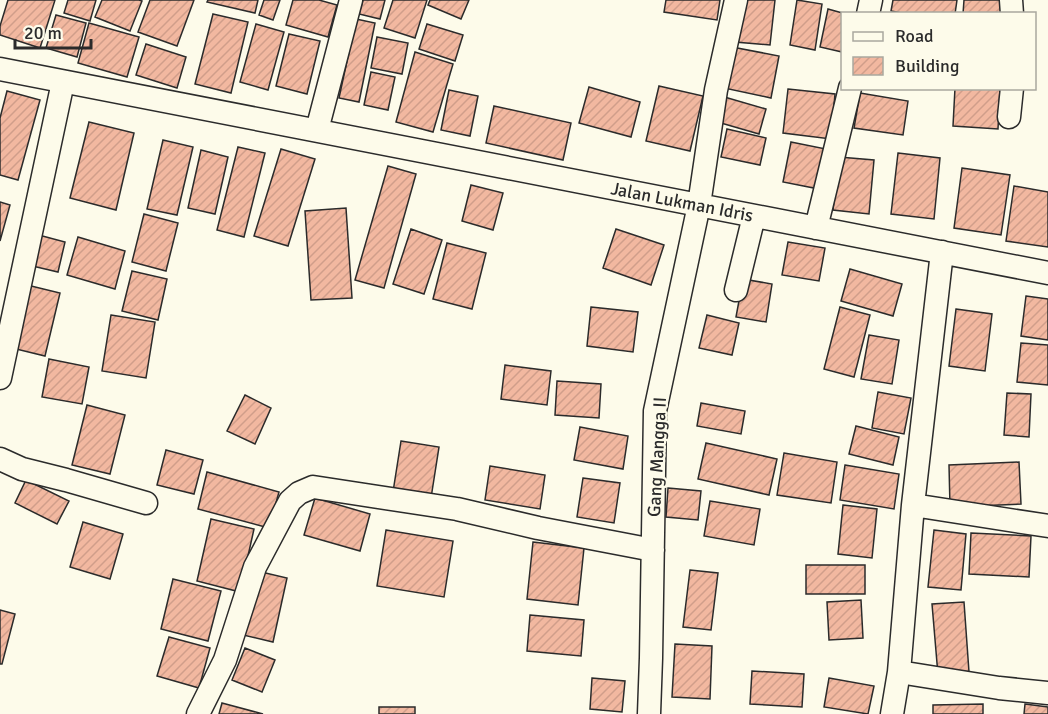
<svg xmlns="http://www.w3.org/2000/svg" width="1048" height="714" font-family="Signika,sans-serif">
	<style>
		.building { fill: url(#building-hatch); stroke: #2b2b2b; stroke-width: 1.5 }
		.lines { fill: none; stroke-linecap: round; stroke-linejoin: round }
		.minor-casing { stroke: #2b2b2b; stroke-width: 25 }
		.minor { stroke: #fdfbea; stroke-width: 22 }
		.labels { text-anchor: middle; dominant-baseline: central; stroke-width: 4.5; stroke-linejoin: round; paint-order: stroke }
		.street-label { font-size: 18px; fill: #2b2b2b; stroke: #fdfbea }
	</style>
	<defs>
		<pattern id="building-hatch" width="6" height="6" patternUnits="userSpaceOnUse" patternTransform="scale(1.5)"><rect width="6" height="6" fill="#f2b8a0"/><path d="M-1 1l2-2M0 6l6-6M5 7l2-2" fill="none" stroke="#d09e8a"/></pattern>
	</defs>
	<rect width="100%" height="100%" fill="#fdfbea"/>
	<path class="building" d="M8 0H55L40 48 0 35V26Z
		M68 0H96L90 21 64 13Z
		M102 0H139L142 1 130 31 95 17Z
		M150 0H194L177 46 138 32Z
		M208 0H258L255 13 207 2Z
		M264 0H280L273 20 259 15Z
		M293 0H319L337 5 328 37 286 25Z
		M363 0H385L380 19 359 14Z
		M393 0H427L415 38 384 28Z
		M430 0H469L461 19 428 5Z
		M666 0H720L717 20 664 12Z
		M740 0H775L770 45 735 42Z
		M797 0 822 4 815 50 790 45Z
		M893 0H957L955 14H907L891 11Z
		M964 0H1003L1001 14H963Z
		M828 9 846 14H842V52L820 47Z
		M213 14 248 22 231 93 195 84Z
		M56 15 86 23 77 57 46 48Z
		M356 19 375 23 359 102 339 98Z
		M89 23 139 37 127 77 78 63Z
		M256 24 284 32 268 90 240 82Z
		M427 24 463 35 455 61 419 49Z
		M289 34 320 41 307 94 276 86Z
		M377 37 408 43 402 74 371 68Z
		M146 44 186 57 177 88 136 75Z
		M732 47 779 56 771 98 724 88Z
		M415 52 453 64 433 132 396 122Z
		M371 72 395 77 388 110 364 105Z
		M659 86 703 96 690 151 646 141Z
		M589 87 640 102 631 137 579 123Z
		M955 88H1000L998 129 953 126Z
		M788 89 835 94 831 139 783 133Z
		M449 90 478 96 470 136 441 130Z
		M7 91 40 100 18 180 0 175V118Z
		M860 93 908 101 903 135 854 128Z
		M721 96 766 109 759 134 714 121Z
		M494 106 571 123 563 160 486 143Z
		M89 122 134 133 116 210 70 198Z
		M727 129 766 138 760 165 721 157Z
		M163 140 193 147 177 215 147 209Z
		M791 142 826 149 819 189 783 182Z
		M238 147 265 153 244 237 217 230Z
		M281 149 315 159 288 246 254 236Z
		M201 150 228 157 215 214 188 208Z
		M898 153 940 158 934 219 891 214Z
		M839 157 874 160 869 214 833 210Z
		M388 166 416 174 384 288 355 280Z
		M962 168 1010 175 1001 235 954 228Z
		M471 185 503 193 493 230 462 221Z
		M1014 186 1048 192V247L1006 241Z
		M0 202 10 205 0 241Z
		M346 208 352 298 311 300 305 211Z
		M144 214 178 223 166 271 132 262Z
		M411 229 442 240 424 294 393 284Z
		M616 229 664 245 651 285 603 268Z
		M35 234 65 242 58 272 28 265Z
		M78 237 125 251 115 289 67 275Z
		M788 242 825 248 819 281 782 275Z
		M447 243 486 253 472 309 433 299Z
		M850 269 902 284 893 316 841 301Z
		M132 271 167 279 158 320 122 311Z
		M743 279 772 284 766 322 736 317Z
		M27 285 60 293 45 356 12 348Z
		M1026 296 1048 299V340L1021 336Z
		M591 307 638 312 633 352 587 346Z
		M840 307 870 315 854 377 824 369Z
		M956 309 992 314 985 371 949 366Z
		M111 315 155 322 146 378 102 371Z
		M707 315 739 323 732 355 699 348Z
		M869 335 899 340 892 384 861 379Z
		M1021 343 1048 345V385L1017 382Z
		M49 359 89 367 82 404 42 397Z
		M505 365 551 371 547 405 501 399Z
		M557 381 601 384 599 418 555 415Z
		M878 392 911 398 904 434 872 428Z
		M1007 393 1031 394 1029 437 1004 435Z
		M245 395 271 408 255 444 227 431Z
		M701 403 745 411 741 434 697 426Z
		M87 405 125 415 110 474 72 465Z
		M856 426 899 437 893 465 849 454Z
		M580 427 628 436 623 469 574 460Z
		M401 441 439 447 431 498 393 492Z
		M706 443 777 459 769 495 698 479Z
		M166 450 203 460 194 494 157 485Z
		M784 453 837 462 831 503 777 495Z
		M1019 462 1021 504 950 507 949 465Z
		M845 465 899 474 894 509 840 500Z
		M490 466 545 475 540 509 485 500Z
		M207 472 279 492 269 528 198 509Z
		M583 478 620 483 614 523 577 517Z
		M26 480 69 501 57 524 15 503Z
		M668 488 701 491 698 520 666 517Z
		M315 498 370 514 360 551 304 535Z
		M710 501 760 509 754 545 704 536Z
		M843 505 877 509 872 558 838 554Z
		M211 519 254 529 240 592 197 581Z
		M83 522 123 534 110 579 70 567Z
		M386 530 453 541 444 597 377 586Z
		M934 530 966 534 961 590 928 587Z
		M971 533 1031 536 1029 577 969 574Z
		M533 542 584 548 578 605 527 599Z
		M806 565H865V594H806Z
		M690 570 718 573 711 630 683 627Z
		M257 571 287 578 273 642 243 635Z
		M173 579 221 591 208 641 161 629Z
		M861 600 863 638 829 640 827 602Z
		M964 602 969 672 938 675 932 604Z
		M0 610 15 614 2 664H0Z
		M530 615 584 620 581 656 527 651Z
		M169 637 210 648 199 688 157 676Z
		M675 644 712 646 710 699 672 697Z
		M245 648 275 660 262 692 232 680Z
		M752 671 804 674 802 707 750 704Z
		M592 678 625 681 622 712 590 709Z
		M829 678 874 686 868 714 824 707Z
		M222 703 263 714H219Z
		M983 704V714H933V705Z
		M1025 704 1048 707V714H1024Z
		M379 707H415V714H379Z"/>
	<g class="lines">
		<defs>
			<path id="minor" d="M1011 0 1012 14
				M868 14 871 0
				M0 69 1048 273
				M1009 117 1012 88
				M317 130 351 0
				M816 228 850 88
				M736 290 754 216
				M0 378 63 82
				M0 459 22 469 66 480 146 503
				M913 505 1048 526
				M899 672 999 688 1048 693
				M198 714 225 660 255 567 290 501 299 493 313 487 457 509 538 528 653 550
				M649 714 651 658 655 411 699 205 716 90 736 0
				M892 714 899 672 913 505 942 252"/>
		</defs>
		<use href="#minor" class="minor-casing"/>
		<use href="#minor" class="minor"/>
	</g>
	<g class="labels">
		<g class="street-label">
			<text transform="translate(682 202) rotate(11)">Jalan Lukman Idris</text>
			<text transform="translate(657 457) rotate(-87)">Gang Mangga II</text>
		</g>
	</g>
	<rect x="841" y="12" width="195" height="78" fill="#fdfbea" stroke="#a9a89e" stroke-width="1.5"/>
	<rect x="853" y="32" width="30" height="9" fill="#fdfbea" stroke="#a9a89e" stroke-width="1.5"/>
	<text x="895" y="42" font-size="18" fill="#2b2b2b">Road</text>
	<rect x="853" y="57" width="30" height="18" fill="url(#building-hatch)" stroke="#a9a89e" stroke-width="1.5"/>
	<text x="895" y="72" font-size="18" fill="#2b2b2b">Building</text>
	<path d="M15 39v9h76v-9" fill="none" stroke="#2b2b2b" stroke-width="3"/>
	<text x="24" y="39" font-size="18" fill="#2b2b2b" stroke="#fdfbea" stroke-width="4.5" paint-order="stroke">20 m</text>
</svg>
